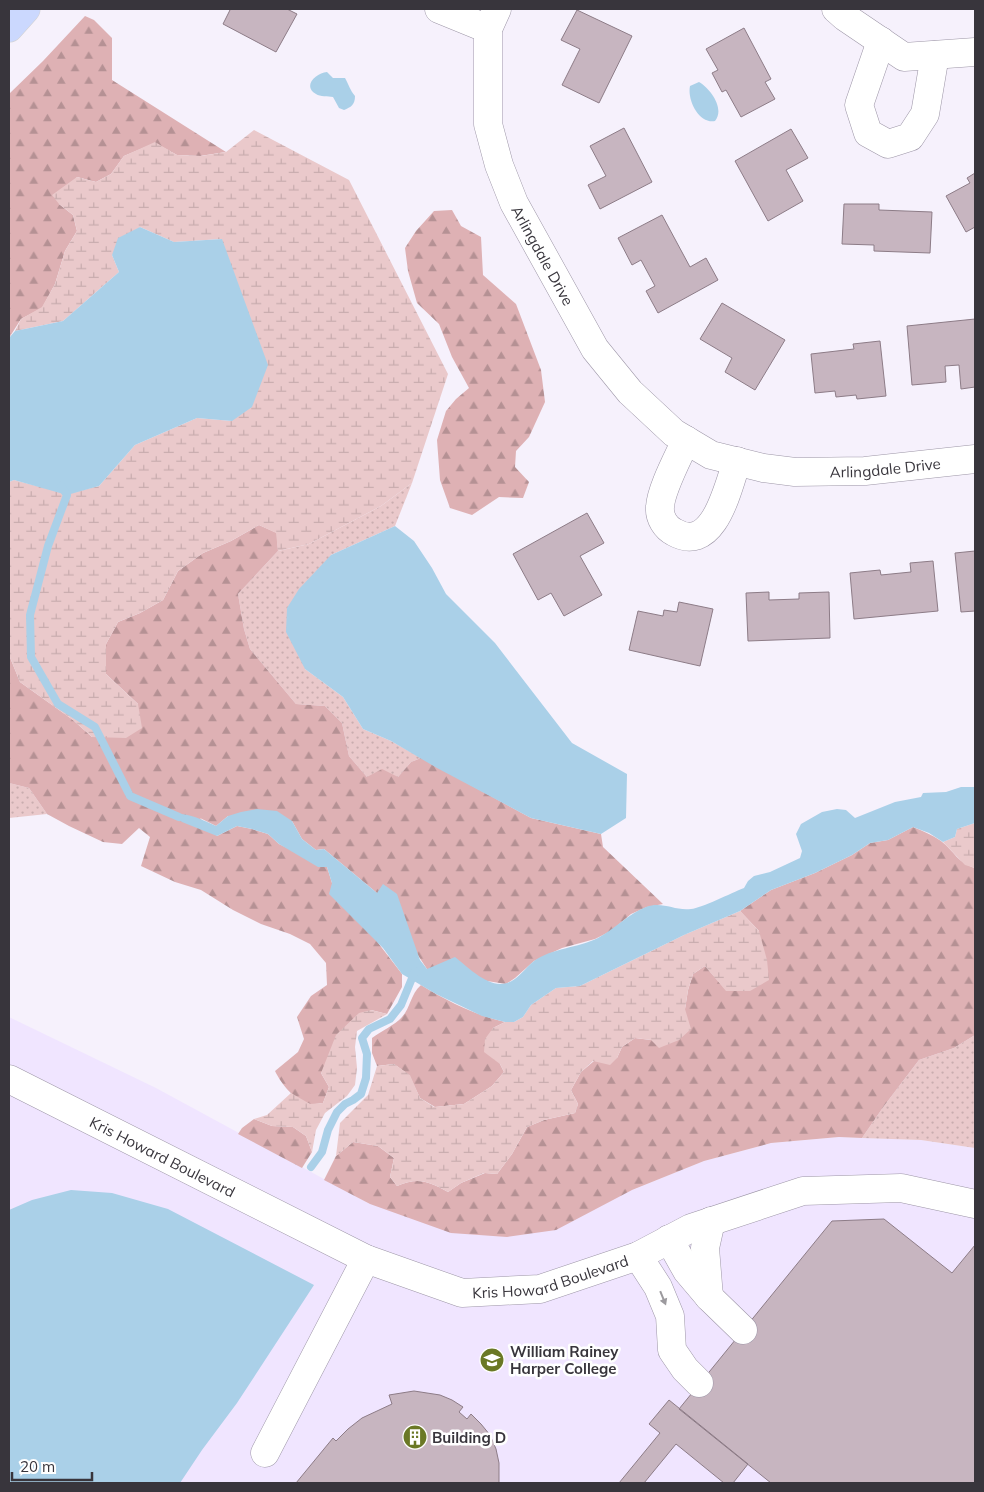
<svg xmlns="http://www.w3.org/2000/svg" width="984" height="1492" font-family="Mulish,sans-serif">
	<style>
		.built { fill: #f0e5ff }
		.grass { fill: url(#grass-dots) }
		.forest { fill: url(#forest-firs) }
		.wetland { fill: url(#wetland-marsh) }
		.water { fill: #aad0e8 }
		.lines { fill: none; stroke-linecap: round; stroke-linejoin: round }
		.stream { stroke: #aad0e8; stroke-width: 8 }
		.building { fill: #c7b5c0; stroke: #8d7c87 }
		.minor-casing { stroke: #9d96a7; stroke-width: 29 }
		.major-casing { stroke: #d3d3d4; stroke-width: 29 }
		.minor { stroke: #fff; stroke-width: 28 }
		.major { stroke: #cbd8fe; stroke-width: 28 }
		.oneway { fill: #9c9a9e }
		.labels { text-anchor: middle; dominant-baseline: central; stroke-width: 5; stroke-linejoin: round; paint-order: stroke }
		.street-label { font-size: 15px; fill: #38353c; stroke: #fff }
		.poi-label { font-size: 15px; font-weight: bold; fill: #38353c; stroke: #fff; text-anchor: start }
	</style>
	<defs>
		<pattern id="grass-dots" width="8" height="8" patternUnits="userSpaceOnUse" patternTransform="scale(1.25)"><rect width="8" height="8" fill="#eac9cb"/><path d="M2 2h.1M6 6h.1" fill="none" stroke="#c9adaf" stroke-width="1.8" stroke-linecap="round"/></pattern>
		<pattern id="forest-firs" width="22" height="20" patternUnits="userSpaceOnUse" patternTransform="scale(1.25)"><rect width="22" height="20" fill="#deb1b4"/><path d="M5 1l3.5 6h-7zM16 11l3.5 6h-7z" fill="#b59194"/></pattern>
		<pattern id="wetland-marsh" width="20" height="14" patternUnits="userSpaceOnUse" patternTransform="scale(1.25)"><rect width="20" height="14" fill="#eac9cb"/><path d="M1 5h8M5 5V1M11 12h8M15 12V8" fill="none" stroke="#c9adaf"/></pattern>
	</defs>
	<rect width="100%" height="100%" fill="#f6f1fc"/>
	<path class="built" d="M9 1017 156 1088 370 1204 632 1190 704 1161 771 1143 839 1137 921 1140 975 1148V1483H9Z"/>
	<path class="grass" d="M412 483 395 526 331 555 305 669 343 697 363 729 391 741 421 758 411 762 398 777H367L349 756 342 723 325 706 296 704 250 649 244 629 238 594 278 551 309 544 381 506Z
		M9 783 29 788 47 814 9 818Z
		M975 1035V1148L921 1140 862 1138 884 1106 919 1060 954 1048Z"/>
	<path class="forest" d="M85 16 94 20 112 38V80L226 152 200 156 177 155 155 143 124 156 111 174 96 182 77 177 59 204 73 215 77 231 65 251 55 284 42 308 21 319 9 338V94L43 61Z
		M452 210 461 226 481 237 483 275 516 304 541 370 545 402 529 437 516 451 515 467 529 482 523 498 499 497 472 515 450 508 440 480 437 440 446 411 456 399 469 388 452 357 439 324 417 303 408 271 405 248 416 231 434 211Z
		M259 525 277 533 278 551 238 594 244 629 250 649 296 704 325 706 342 723 349 756 367 777 382 769 398 777 411 762 421 758 531 818 601 834 603 847 663 904 647 907 631 914 611 931 595 939 562 948 534 961 515 978 506 984 487 981 427 969 377 893 324 849 316 850 302 839 292 821 228 816 216 826 200 818 217 836 237 826 252 829 268 834 279 844 327 867 332 883 402 974V987L387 1014 371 1010 321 1073 329 1087 323 1103C319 1103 314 1105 310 1104 294 1100 282 1085 275 1071L298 1052 304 1039 297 1017 311 996 327 985 326 963 310 944 290 934 261 924 233 910 201 890 175 882 141 866 150 837 139 828 122 844 103 842 69 826 47 814 29 788 9 783V655L20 682 73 720 92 737 138 704 106 674V644L118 622 140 613 163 600 178 571 203 553 231 541Z
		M913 827C923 831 932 835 941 841 954 851 958 863 975 868V1035L954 1048 919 1060 884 1106 862 1138 839 1137 771 1143 704 1161 632 1190 556 1230 507 1237 451 1233 370 1204 324 1180 336 1156 353 1142 378 1146 394 1158 390 1177 397 1186C418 1177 428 1181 448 1192L461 1183 485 1173 497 1174 512 1154 527 1127 544 1120 575 1113 578 1104 571 1090 581 1072 594 1061 617 1058 622 1047 635 1038 651 1040 685 1009 688 990 693 974 705 966 727 991 759 931 740 911 771 890 815 873 852 855 870 843 888 840Z
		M421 985C447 1001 475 1015 505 1022L493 1028 500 1064 504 1072 492 1086 464 1104 435 1107 420 1098 409 1075 394 1064 377 1066 372 1053V1038C381 1031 395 1025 402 1017 411 1007 410 995 421 985Z
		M254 1119 272 1126 293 1127 306 1136 312 1152 302 1168 238 1134 242 1128Z"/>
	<path class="wetland" d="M254 130 349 180 448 374 412 483 381 506 309 544 278 551 276 533 259 525 231 541 203 553 178 571 163 600 140 613 118 622 106 644V674L138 704 142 728 126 738 92 737 73 720 20 682 9 655V482L14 480 67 494 99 486 135 445 197 418 232 421 222 239 174 242 140 227 112 255 119 272 63 321 15 331 21 319 42 307 55 284 65 251 77 231 73 215 59 204 52 195 77 177 96 182 111 174 124 156 155 142 177 155 201 156 226 152Z
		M975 823V868L965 865 943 842 955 837 957 829Z
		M740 911 759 931 767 960 769 980 750 991H726L705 966 693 974 688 990 685 1009 691 1029 679 1040 659 1048 651 1040 635 1038 622 1047 617 1058 610 1065 593 1061 581 1072 571 1090 578 1104 575 1113 544 1120 527 1127 512 1154 497 1174 484 1173 461 1183 448 1192C428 1181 418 1177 397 1186L390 1177 394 1158 378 1146 353 1142 336 1156 340 1123 368 1095 377 1066 394 1064 410 1075 420 1098 434 1107 464 1104 492 1086 504 1072 500 1064 484 1052 485 1039 493 1028 505 1022H514L523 1017 531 1005 556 988 580 986 684 935Z
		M371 1010 387 1014 357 1031 355 1047 357 1068 355 1085 347 1096 325 1113 316 1130 312 1152 306 1136 293 1127 272 1126 254 1119 267 1115 291 1093 310 1104 323 1103 329 1087 321 1073 336 1035 359 1013Z"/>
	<path class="water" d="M327 72 333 78H345C349 85 350 90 355 96 355 105 351 107 344 110L339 108 333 97C328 96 320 97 316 94 302 86 316 73 327 72Z
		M699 82C711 89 725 109 715 121 699 124 687 100 690 86Z
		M140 227 174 242 222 239 268 365 252 407 232 421 197 418 135 445 99 486 67 495 14 480 9 482V338L15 331 63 321 119 272 112 255 118 238Z
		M395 526 414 541 432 568 446 594 495 643 572 743 627 774 626 818 601 834 531 818 437 768 391 741 363 729 343 697 305 669 286 632 287 608 299 589 331 555Z
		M961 787H975V823L957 829 955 837 943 842 929 833 913 827 888 840 870 843 852 855 815 873 771 890 740 911 684 935 580 986 556 988 531 1005 523 1017 514 1022H505L482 1016 436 994 402 974 383 948 329 894 332 883 327 867H318L279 844 268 834 252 829 237 826 217 836 182 822 170 814C187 812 201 819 216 826L228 816 241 812 257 809 277 811 292 821 302 839 316 850 324 849 377 893 383 884 397 894 420 960 427 969 455 957C468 967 489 989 507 983 518 980 525 968 534 961 552 948 578 948 598 938 615 929 628 914 646 907 663 901 674 911 691 909 702 908 731 893 744 888L748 881 754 876 770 872 800 858 802 851 796 834 801 824 822 812 837 809 846 810 855 818 895 802 921 797 923 793 946 792Z
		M71 1190 112 1193 168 1209 314 1285 237 1403 202 1450 180 1483H9V1210L32 1200Z"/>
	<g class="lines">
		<path class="stream" d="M61 486 67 495 48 546 30 615 31 657 58 704 95 727 130 796 179 817
			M311 1167 322 1152 328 1130 337 1112 345 1104 353 1100 361 1094 366 1078 367 1054 362 1038 369 1029 390 1019 401 1005 415 971"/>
	</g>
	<path class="building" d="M228 9H287L297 14 276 52 223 24 230 10Z
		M577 10 632 36 599 103 562 85 580 49 561 40Z
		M744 28 771 79 765 82 775 99 741 117 726 90 722 92 712 73 718 70 706 49Z
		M624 128 652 182 600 209 588 185 606 176 590 146Z
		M791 129 808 158 786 170 803 201 768 221 735 161Z
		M975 173V227L966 232 946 196 970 183 967 178Z
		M844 204H879V210L932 212 930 253 874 251V245L842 244Z
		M662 215 690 267 706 258 718 280 658 313 646 291 655 286 641 260 632 265 618 238Z
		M722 303 785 340 755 390 725 372 732 358 700 339Z
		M975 319V387L961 389 959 365 945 366 946 382 912 385 907 326Z
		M880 341 886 396 857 399 856 395 836 397 835 391 815 393 811 354 854 349 853 344Z
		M587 513 604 543 580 556 602 595 564 616 551 593 538 600 513 554Z
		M975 551V611L961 612 955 553Z
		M933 561 938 611 854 619 850 573 880 570 881 575 911 572 910 563Z
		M769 592V600L799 599V593L829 592 830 638 748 641 746 593Z
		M679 602 713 609 700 666 629 650 638 611 663 616 664 610 677 612Z
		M884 1219 952 1273 975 1245V1483H771L679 1409 832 1221Z
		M414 1391 440 1395 452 1400 463 1407 459 1412 467 1419 471 1414 481 1424 490 1435 496 1449 499 1463V1483H296L333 1438 336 1441 348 1429 362 1418 392 1404 389 1395Z
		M669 1400 748 1464 733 1483H724L676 1444 644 1483H619L660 1433 649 1424Z"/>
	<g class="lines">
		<defs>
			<g id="minor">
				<path d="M439 9 488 29"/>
				<path id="s1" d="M497 9 488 29V124L499 165 514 203 595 349 630 392 674 433 711 455 763 468 795 472 865 471 975 459"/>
				<path d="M836 9 845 17 904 57 975 52"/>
				<path d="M881 41 859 105 868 133 888 144 910 137 925 114 935 55"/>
				<path d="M686 440C678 458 661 489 660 507 659 518 666 528 674 532 714 555 728 487 737 461"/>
				<path id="s2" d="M9 1079 366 1259 462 1293 540 1289 638 1256 691 1228 803 1191 901 1188 975 1204"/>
				<path d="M669 1239 687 1271 709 1297 743 1330"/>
				<path d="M638 1256 658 1287 670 1316 672 1350 685 1369 699 1383"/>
				<path d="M709 1297 705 1248 711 1221"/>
				<path d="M265 1453 366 1259"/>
			</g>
			<path id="major" d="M9 28 26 9"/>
		</defs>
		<use href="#minor" class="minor-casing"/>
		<use href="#major" class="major-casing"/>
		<use href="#minor" class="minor"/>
		<use href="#major" class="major"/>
	</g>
	<defs><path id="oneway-solid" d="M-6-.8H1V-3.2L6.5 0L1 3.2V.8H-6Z" transform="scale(1.25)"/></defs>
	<use class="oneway" href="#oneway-solid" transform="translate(663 1298) rotate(68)"/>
	<defs>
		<symbol id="university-disc" viewBox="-11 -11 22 22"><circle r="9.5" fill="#6a7825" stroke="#fff"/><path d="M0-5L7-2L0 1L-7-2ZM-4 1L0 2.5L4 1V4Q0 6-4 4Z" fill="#fff"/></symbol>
		<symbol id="building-disc" viewBox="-11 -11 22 22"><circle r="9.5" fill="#6a7825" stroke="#fff"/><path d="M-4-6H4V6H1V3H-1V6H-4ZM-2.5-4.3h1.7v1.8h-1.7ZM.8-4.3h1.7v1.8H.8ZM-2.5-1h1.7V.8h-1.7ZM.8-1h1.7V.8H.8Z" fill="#fff"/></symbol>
	</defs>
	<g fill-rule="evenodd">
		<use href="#university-disc" x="478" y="1346" width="28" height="28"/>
		<use href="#building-disc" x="401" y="1423" width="28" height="28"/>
	</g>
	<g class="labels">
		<g class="street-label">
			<text stroke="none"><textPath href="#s1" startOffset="260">Arlingdale Drive</textPath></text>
			<text stroke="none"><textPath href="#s1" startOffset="702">Arlingdale Drive</textPath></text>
			<text stroke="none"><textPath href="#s2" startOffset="172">Kris Howard Boulevard</textPath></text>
			<text stroke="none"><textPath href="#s2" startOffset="592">Kris Howard Boulevard</textPath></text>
		</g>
		<g class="poi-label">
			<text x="510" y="1351">William Rainey<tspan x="510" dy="17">Harper College</tspan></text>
			<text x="432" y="1437">Building D</text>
		</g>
	</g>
	<rect width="984" height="1492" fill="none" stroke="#38353c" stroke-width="20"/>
	<path d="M12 1472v8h80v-8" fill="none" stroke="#38353c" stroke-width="2.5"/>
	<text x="20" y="1472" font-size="15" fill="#38353c" stroke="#ffffff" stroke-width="4" paint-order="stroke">20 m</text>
</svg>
